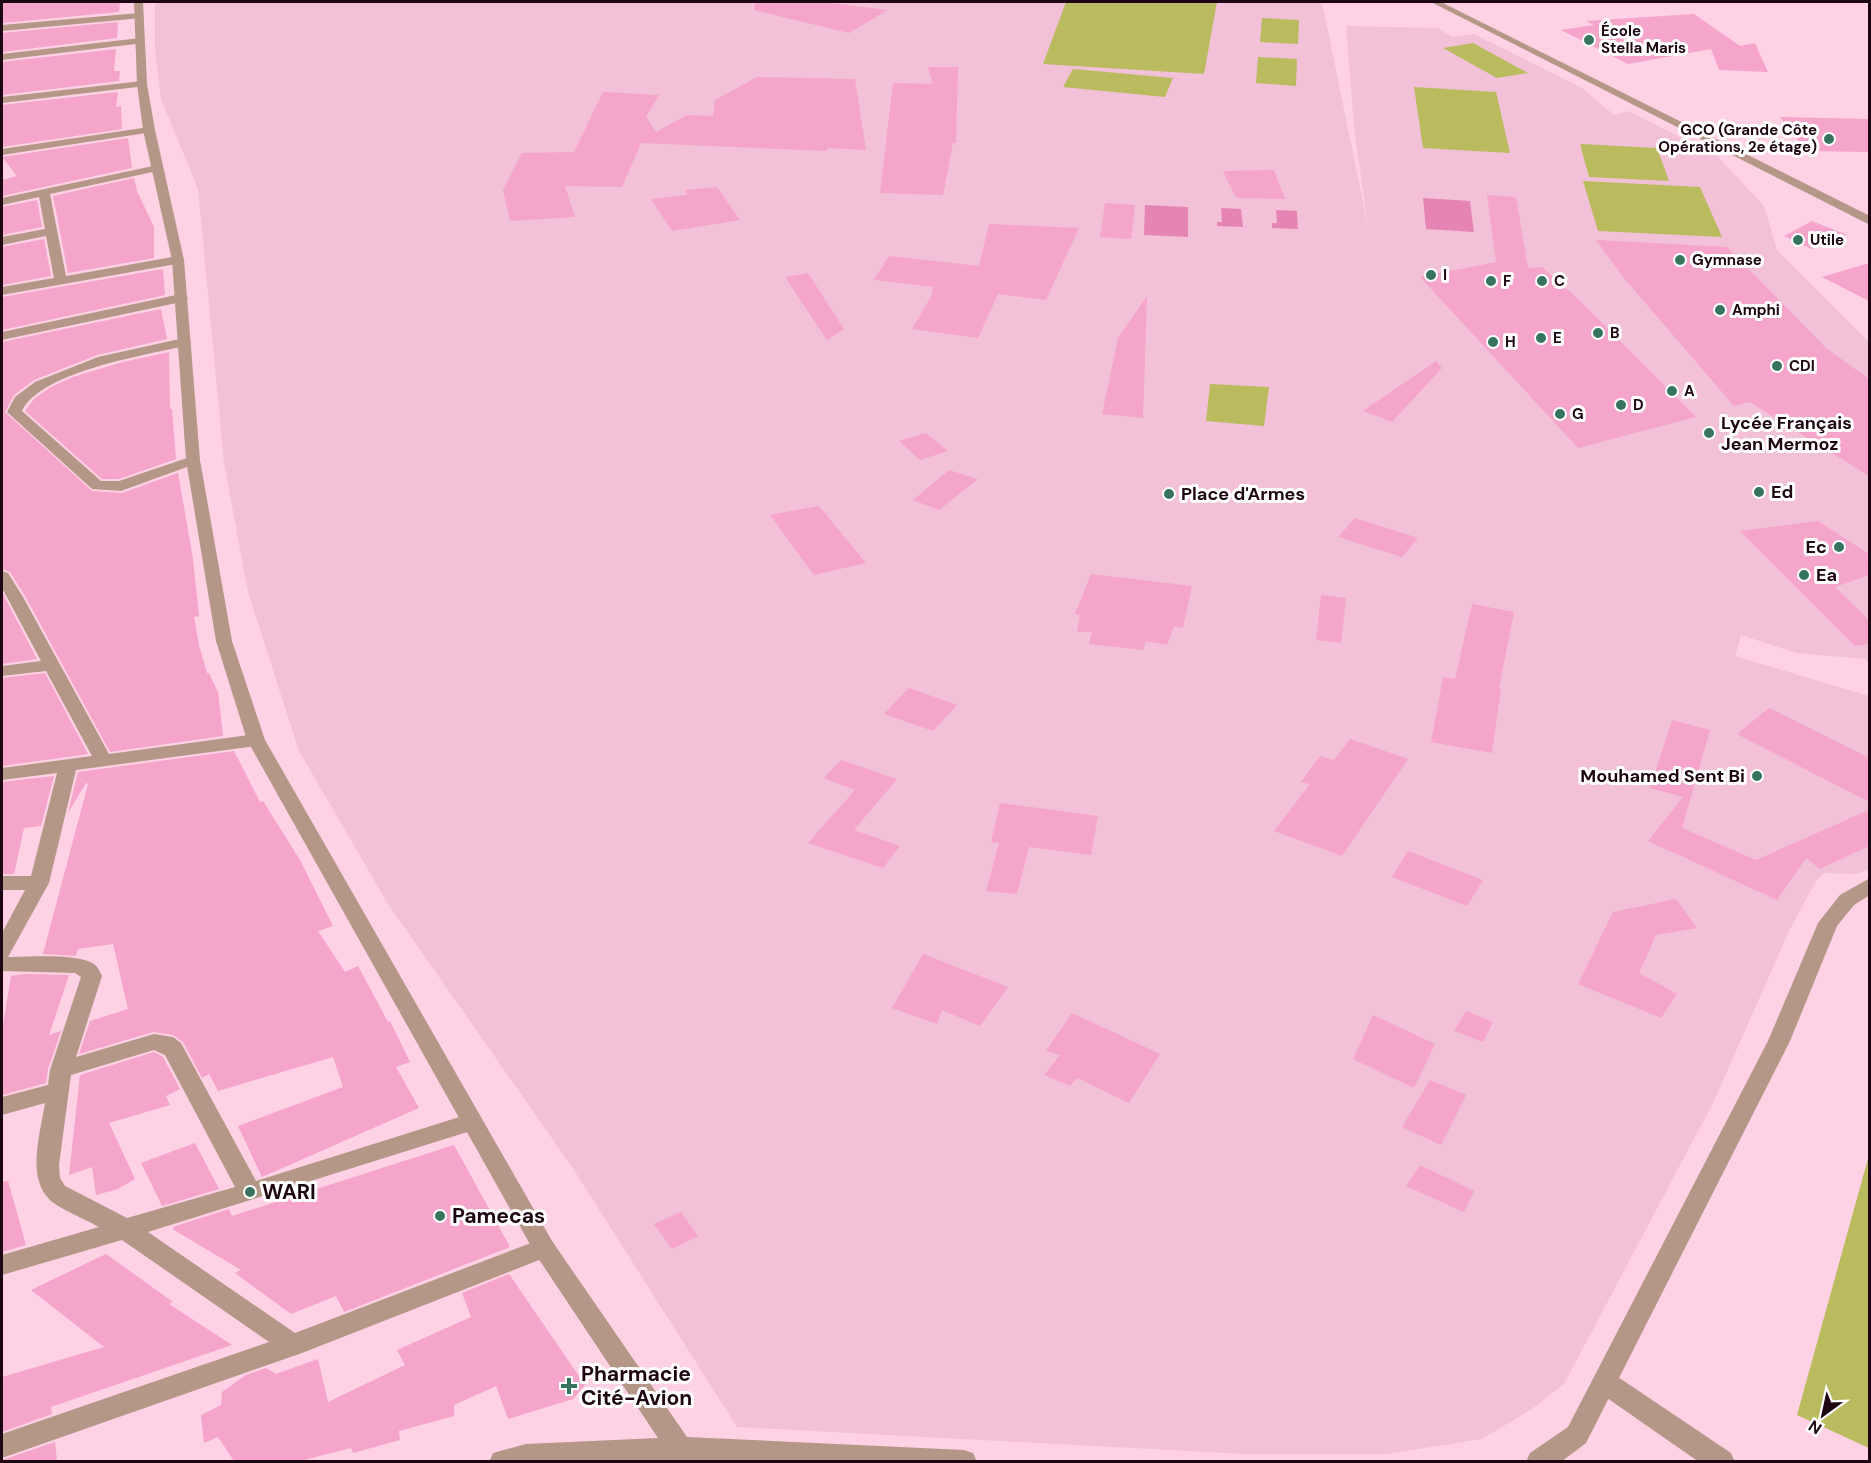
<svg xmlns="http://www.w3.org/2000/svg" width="1871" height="1463" font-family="'DM Sans',sans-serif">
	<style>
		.built { fill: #f2c1d7 }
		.green { fill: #b9bb5e }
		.water { fill: #e684b4 }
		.building { fill: #f5a4ca }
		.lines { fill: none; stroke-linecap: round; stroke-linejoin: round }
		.minor { fill: #b49787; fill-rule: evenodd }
		.tertiary { fill: #b49787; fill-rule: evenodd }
		.poi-dot { fill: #377460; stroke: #fff; stroke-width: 2 }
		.labels { text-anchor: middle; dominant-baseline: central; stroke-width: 6; stroke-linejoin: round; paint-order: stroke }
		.far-poi-label { font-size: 15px; font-weight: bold; fill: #1d0612; stroke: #fff; text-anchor: start }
		.poi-label { font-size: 18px; font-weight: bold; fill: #1d0612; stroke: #fff; text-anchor: start }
		.near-poi-label { font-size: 21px; font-weight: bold; fill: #1d0612; stroke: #fff; text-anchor: start }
	</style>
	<rect width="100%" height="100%" fill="#fed1e5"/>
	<path class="built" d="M155 2H1322L1368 226 1354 128 1346 26 1438 28 1452 37 1474 34 1582 88 1614 115 1629 111 1718 157 1764 206 1777 250 1869 342V663L1865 659 1796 653 1741 635 1735 656 1869 696V869L1856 874 1824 873 1816 881 1790 929 1713 1103 1564 1384 1532 1409 1482 1439 1387 1454H1245L737 1427 574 1170 388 904 299 751 248 592 224 463 198 189 161 99 155 51Z"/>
	<path class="green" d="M1066 2H1217L1204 74 1043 64Z
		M1262 18 1299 20 1298 44 1260 42Z
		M1473 43 1528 73 1497 78 1443 48Z
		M1258 57 1297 59 1296 86 1256 83Z
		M1073 69 1173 78 1165 97 1063 87Z
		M1414 87 1496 92 1510 153 1423 148Z
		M1580 144 1657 148 1669 181 1589 177Z
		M1583 181 1700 187 1722 237 1598 231Z
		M1210 384 1269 387 1264 426 1206 421Z
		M1869 1155V1448L1797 1415Z"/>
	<path class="water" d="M1423 198 1470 201 1474 232 1426 229Z
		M1145 205 1188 207V237L1144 235Z
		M1221 208 1241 209 1243 227 1217 226V222H1222Z
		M1276 210 1297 211 1298 229 1272 228V223H1277Z"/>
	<path class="building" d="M2 2H120L119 12 2 23Z
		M755 2H822L888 10 849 33 754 10Z
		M1694 14 1740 46 1755 43 1768 72 1719 70 1711 49 1628 64 1561 30 1594 25 1586 21Z
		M118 22 117 38 2 52V33Z
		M116 49 114 71H120L119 81 2 95V62Z
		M928 67H958L956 143H953L943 195 880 193 893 83 933 84Z
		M757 77 855 79 866 150 827 148V151L641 143 622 187 565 186 575 217 510 221 503 190 522 153 574 152 603 92 659 95 646 117 656 132 687 115 713 116 715 100Z
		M118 92 116 107 121 106 122 129 2 147V105Z
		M1780 117 1869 119V152L1806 151Z
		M128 138 132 168 2 196V180L17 176 2 157Z
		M1274 170 1285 199 1238 198 1235 196 1223 171Z
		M134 178 137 191 154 227V258L68 273 53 196Z
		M717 187 740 220 672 231 651 199 687 195 685 190Z
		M1487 195 1516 197 1528 268 1542 267 1578 299 1696 417 1578 448 1420 277 1496 262Z
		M37 200 42 227 2 235V207Z
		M1105 203 1135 205 1131 239 1100 237Z
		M1812 221 1847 235 1812 249 1784 236Z
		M989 224 1079 228 1046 300 998 294 978 338 912 329 933 293H931L934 287 874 280 889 256 979 266Z
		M44 239 51 276 2 285V247Z
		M1596 240 1727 247 1826 348 1869 379V476L1750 402 1734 406 1623 277Z
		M1869 263V301L1822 277Z
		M163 269 165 295 2 330V297Z
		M808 273 844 329 827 340 785 277Z
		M1147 296 1143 418 1102 414 1118 338Z
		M161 309 167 339 97 355 34 380 14 395 5 412 92 491 122 493 178 473 193 559 199 616 194 617 199 645 207 673H209L218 692 223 736 110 752 25 596 10 572 2 569V342Z
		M169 352 170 409H172L176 459 119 479H102L25 411 34 399 51 387 73 377 123 362Z
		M1436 361 1442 368 1392 422 1363 411Z
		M926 433 948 451 920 460 899 441Z
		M949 470 978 479 939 510 913 500Z
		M819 506 866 563 814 575 770 515Z
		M1355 518 1418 538 1402 557 1338 537Z
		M1818 521 1869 554V575L1835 587 1869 620V644L1855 646 1740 531Z
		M1091 574 1192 586 1183 628 1174 626 1167 645 1146 641 1143 650 1089 644 1092 632H1077L1080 615 1075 614Z
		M2 592 37 659 2 664Z
		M1321 595 1346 598 1341 643 1316 640Z
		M1472 604 1514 612 1499 688H1501L1492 753 1431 742 1443 677 1455 679Z
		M45 673 88 754 2 766V678Z
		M909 688 957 705 933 731 884 714Z
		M1769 708 1869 758V802L1737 734Z
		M1672 720 1710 730 1682 828 1756 860 1869 810V846L1820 869 1806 858 1777 900 1648 841 1683 797 1650 788Z
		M1350 739 1408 759 1342 856 1274 831 1310 784 1301 782 1320 756 1334 760Z
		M234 751 260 802 263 801 300 860 333 926 318 931 345 972 358 966 388 1022 390 1021 410 1062 396 1067 419 1108 262 1177 238 1126 343 1087 333 1057 218 1091 209 1074 202 1078 183 1042 173 1035 153 1032 79 1054 90 1021 128 1009 113 944 78 949 76 956 43 954 88 784 86 783 68 813 78 772Z
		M841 760 897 779 854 830 900 846 883 868 808 843 855 790 824 778Z
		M54 776 41 826 24 828 14 874H2V782Z
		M1000 803 1098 816 1091 855 1029 847 1017 894 986 891 999 843 991 842Z
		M1408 851 1483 880 1467 906 1392 877Z
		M1676 899 1697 928 1656 935 1639 973 1677 994 1661 1018 1578 984 1613 912Z
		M923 954 1008 987 980 1026 942 1010 937 1024 892 1008Z
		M25 974 69 975 49 1035 61 1031 48 1069 46 1083 2 1095V1031L11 976Z
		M1466 1011 1493 1022 1483 1042 1454 1031Z
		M1072 1013 1160 1054 1129 1103 1077 1078 1070 1086 1044 1075 1060 1055 1046 1051Z
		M1373 1015 1435 1044 1414 1088 1353 1059Z
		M154 1052 163 1057 180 1089 166 1096 170 1105 109 1123 135 1179 118 1189 96 1195 92 1167 69 1175 80 1075Z
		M1430 1080 1466 1095 1441 1145 1402 1127Z
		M195 1143 219 1189 162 1206 141 1163Z
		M454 1145 510 1247 344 1312 336 1296 291 1314 235 1273 241 1270 174 1230 173 1227 229 1209 232 1216Z
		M1420 1165 1474 1191 1464 1212 1406 1186Z
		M8 1181 26 1245 2 1252V1182Z
		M681 1212 698 1236 672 1249 654 1224Z
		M106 1254 173 1302 169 1304 232 1345 51 1407 52 1414 2 1432V1377L104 1347 31 1290Z
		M509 1274 585 1385 573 1399 508 1419 496 1386 454 1405V1416L399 1431 400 1440 353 1453 351 1448 300 1461H234L218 1437 204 1443 201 1415 221 1405 222 1392 246 1375 266 1368 276 1374 318 1359 328 1402 405 1365 397 1350 471 1317 462 1293Z
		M55 1442 57 1461H2V1460Z"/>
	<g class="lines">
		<path class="minor" d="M139 13 144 16 142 18 2 31V25Z
			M140 38 144 39V43L2 60V54Z
			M142 81 146 82V86L2 103V97Z
			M149 127 153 128V132L2 155V149Z
			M158 165 162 166V170L50 194 66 276 178 256 182 257 184 260 182 263 2 295V287L54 278 46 236 2 245V237L45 229 39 197 2 205V198Z
			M181 294 186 295 188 298 186 301 2 340V332Z
			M184 338 189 339 191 342 189 345C147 355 41 371 22 411L101 481H119L193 456 200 460 198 463 121 491 92 489 7 412 15 397 35 382 98 357Z
			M2 571 8 573 23 597 109 754 256 734 262 736 265 740 262 744 256 746 76 770 49 883 8 957C29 957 77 953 94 964 98 967 100 972 102 976L76 1057 154 1034 173 1037 181 1043 256 1181 472 1113 480 1116 483 1122 480 1128 148 1232 295 1333 544 1238 552 1241 556 1248 552 1255 302 1353 2 1458V1434L269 1342 122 1240 2 1275V1255L99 1227C87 1220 57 1208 49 1199 26 1176 41 1131 45 1103L2 1115V1097L48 1085 50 1070 81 977 75 973 2 971V933L25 890H2V876H31L57 773 2 780V768L92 756 46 671 2 676V666L41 661 2 588ZM154 1050 165 1055 235 1187 127 1218 65 1186 60 1178 59 1165 71 1075Z
			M1606 1372 1615 1375 1731 1453 1735 1462H1699L1597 1391 1593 1383 1597 1375Z"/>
		<path class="tertiary" d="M134 2H143L147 84 155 130 184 260 200 460 232 641 265 740 552 1241 687 1437 964 1450 973 1453 977 1462H489L493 1453 526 1444 658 1438 536 1255 247 740 216 641 186 460 172 260 143 130 137 84Z
			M1431 2H1441L1870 216V225Z
			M1870 878V895L1854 905 1837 926 1790 1041 1586 1443 1561 1462H1526L1530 1453 1568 1427 1768 1041 1818 923 1840 895Z"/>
	</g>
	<g class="poi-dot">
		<circle cx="1589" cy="40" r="6"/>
		<circle cx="1829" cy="139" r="6"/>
		<circle cx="1798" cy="240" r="6"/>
		<circle cx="1680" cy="260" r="6"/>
		<circle cx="1431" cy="275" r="6"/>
		<circle cx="1491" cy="281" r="6"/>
		<circle cx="1542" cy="281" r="6"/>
		<circle cx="1720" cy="310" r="6"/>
		<circle cx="1598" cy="333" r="6"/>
		<circle cx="1541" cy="338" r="6"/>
		<circle cx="1493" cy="342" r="6"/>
		<circle cx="1777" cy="366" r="6"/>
		<circle cx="1672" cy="391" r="6"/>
		<circle cx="1621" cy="405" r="6"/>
		<circle cx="1560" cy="414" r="6"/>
		<circle cx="1709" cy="433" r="6"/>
		<circle cx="1759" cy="492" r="6"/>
		<circle cx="1169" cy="494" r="6"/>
		<circle cx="1839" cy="547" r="6"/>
		<circle cx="1804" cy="575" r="6"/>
		<circle cx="1757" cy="776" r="6"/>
		<circle cx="250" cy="1192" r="6"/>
		<circle cx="440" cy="1216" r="6"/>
		<path d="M566 1377h6v6h6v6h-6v6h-6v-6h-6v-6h6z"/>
	</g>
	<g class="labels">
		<g class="far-poi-label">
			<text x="1601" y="31">École<tspan x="1601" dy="17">Stella Maris</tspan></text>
			<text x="1817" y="130" text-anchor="end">GCO (Grande Côte<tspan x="1817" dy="17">Opérations, 2e étage)</tspan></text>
			<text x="1810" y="240">Utile</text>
			<text x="1692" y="260">Gymnase</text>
			<text x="1443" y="275">I</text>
			<text x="1503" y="281">F</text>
			<text x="1554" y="281">C</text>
			<text x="1732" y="310">Amphi</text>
			<text x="1610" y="333">B</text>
			<text x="1553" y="338">E</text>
			<text x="1505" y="342">H</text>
			<text x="1789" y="366">CDI</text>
			<text x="1684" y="391">A</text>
			<text x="1633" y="405">D</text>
			<text x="1572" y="414">G</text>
		</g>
		<g class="poi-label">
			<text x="1721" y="423">Lycée Français<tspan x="1721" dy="21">Jean Mermoz</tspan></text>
			<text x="1771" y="492">Ed</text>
			<text x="1181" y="494">Place d'Armes</text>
			<text x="1827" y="547" text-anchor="end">Ec</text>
			<text x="1816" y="575">Ea</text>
			<text x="1745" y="776" text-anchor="end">Mouhamed Sent Bi</text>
		</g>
		<g class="near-poi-label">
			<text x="262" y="1192">WARI</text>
			<text x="452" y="1216">Pamecas</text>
			<text x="581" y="1374">Pharmacie<tspan x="581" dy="24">Cité-Avion</tspan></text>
		</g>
	</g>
	<rect width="1871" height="1463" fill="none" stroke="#1d0612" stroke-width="6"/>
	<g transform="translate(1823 1415) rotate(213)" stroke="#ffffff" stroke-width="4.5" paint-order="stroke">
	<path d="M0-4.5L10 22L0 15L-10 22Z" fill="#1d0612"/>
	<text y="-9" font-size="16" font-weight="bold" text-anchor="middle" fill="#1d0612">N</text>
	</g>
</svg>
